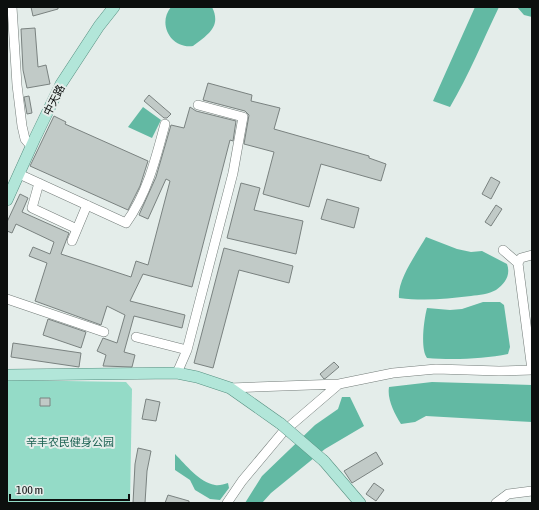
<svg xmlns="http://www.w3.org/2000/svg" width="539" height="510" font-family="'Asap Condensed','Noto Sans SC',sans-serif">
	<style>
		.green { fill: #94dbc7 }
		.water { fill: #62b9a3 }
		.building { fill: #c1cac7; stroke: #7a8280 }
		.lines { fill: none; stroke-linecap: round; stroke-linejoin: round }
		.minor-casing { stroke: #747d7a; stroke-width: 10 }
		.major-casing { stroke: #579081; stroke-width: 12 }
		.minor { stroke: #fff; stroke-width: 9 }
		.major { stroke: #b2e6d9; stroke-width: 11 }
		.major-bridge-casing { stroke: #579081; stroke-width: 12; stroke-linecap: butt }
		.major-bridge { stroke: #b2e6d9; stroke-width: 11 }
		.labels { text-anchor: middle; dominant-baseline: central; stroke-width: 4; stroke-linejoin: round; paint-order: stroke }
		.street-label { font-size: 11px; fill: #0c0f0e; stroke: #e4edea }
		.park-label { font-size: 11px; fill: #1a6051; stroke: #e4edea }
	</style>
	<rect width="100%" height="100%" fill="#e4edea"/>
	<path class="green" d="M7 380 126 382 132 389 130 503H7Z"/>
	<path class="water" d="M171 7H212C222 27 207 35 193 46 171 49 157 24 171 7Z
		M475 7H499C483 40 469 75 450 107L433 101Z
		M517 7H532V17L524 15Z
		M143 107 161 120 152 138 128 127Z
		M426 237 457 249 471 252 482 251 507 264C511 275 505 284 496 290 489 294 479 295 471 296 447 299 423 301 399 298 397 280 417 253 426 237Z
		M483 302H500L504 305 510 347 508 354C484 359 452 360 427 358 420 349 424 319 427 308L450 310 462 309Z
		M432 382 532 385V422L426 416 415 422 401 424C394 413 387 399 389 387Z
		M342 397H350L364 426 325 449 271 493 262 503H245L262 476 315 425 338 409Z
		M175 454C186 465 199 482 215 485 219 486 224 484 228 483L229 488 220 500 210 499 195 490 190 480 175 470Z"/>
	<path class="building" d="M31 7H58V9L33 16Z
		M35 28 38 67 46 65 50 84 27 88 23 70 21 29Z
		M208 83 252 95 251 101 280 108 274 129 369 156V158L386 164 381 181 321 164 309 207 263 194 274 152 244 144 249 115 245 111 203 100Z
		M149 95 171 114 167 118H164L144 101Z
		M29 96 32 113 27 114 24 97Z
		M190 107 196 111 236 121 233 141 230 140 192 287 143 274 130 301 185 315 182 328 134 316 124 352 135 355 132 367 103 366 106 355 97 351 103 338 117 343 125 315 107 306 101 325 35 301 47 263 29 256 33 247 50 254 54 242 16 224 12 233 7 231V222L20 194 28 198 22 212 69 233 61 254 131 277 136 261 148 265 170 181 166 179 148 219 139 215 156 177 171 125 184 128Z
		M54 116 66 122 65 124 148 161 140 186 128 210 30 166Z
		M491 177 500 182 491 199 482 194Z
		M241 183 260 188 254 210 303 221 296 254 227 238Z
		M327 199 359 208 354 228 321 219Z
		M496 205 502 209 491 226 485 222Z
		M224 248 293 266 289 283 239 270 213 368 194 363Z
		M48 319 86 332 81 348 43 335Z
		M13 343 81 353 79 367 11 357Z
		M334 362 339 367 326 378 324 379 320 374Z
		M40 398H50V406H40Z
		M146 399 160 402 156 421 142 419Z
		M138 448 151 451 147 471 145 503H133L135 464Z
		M376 452 383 464 352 483 344 471Z
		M374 483 384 490 376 501 366 494Z
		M168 495 189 501V503H165Z"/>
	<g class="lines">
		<defs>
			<path id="minor" d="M12 7 17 85 22 126 25 139 31 146
				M19 174 126 223C147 194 156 158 165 124
				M39 183 32 208 77 229
				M72 241 87 205
				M518 263 521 258 532 255
				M7 299 104 332
				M136 337 187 350
				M177 373 187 350 233 173 243 117 198 105
				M230 388 339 384 393 373 436 369 499 371 532 370 518 263 503 250
				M227 503 242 481 283 432 339 384
				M496 503 508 494 532 491"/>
			<path id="major" d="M7 200 35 138 61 84 99 26 114 7
				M7 375 177 373 197 377 230 388 281 424
				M324 461 360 503"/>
		</defs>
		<use href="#minor" class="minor-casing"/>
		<use href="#major" class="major-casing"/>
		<use href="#minor" class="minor"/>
		<use href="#major" class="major"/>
		<defs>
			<path id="major-bridge" d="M281 424 324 461"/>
		</defs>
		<use href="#major-bridge" class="major-bridge-casing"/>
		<use href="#major-bridge" class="major-bridge"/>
	</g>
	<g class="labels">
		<g class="street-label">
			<text transform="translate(54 100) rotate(-63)">中天路</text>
		</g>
		<g class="park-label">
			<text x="70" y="442">辛丰农民健身公园</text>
		</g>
	</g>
	<rect width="539" height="510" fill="none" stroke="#0c0f0e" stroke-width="16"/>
	<path d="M10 494v6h119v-6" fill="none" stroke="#0c0f0e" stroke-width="2"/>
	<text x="16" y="494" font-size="12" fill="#0c0f0e" stroke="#e4edea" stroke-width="3" paint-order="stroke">100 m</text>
</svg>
